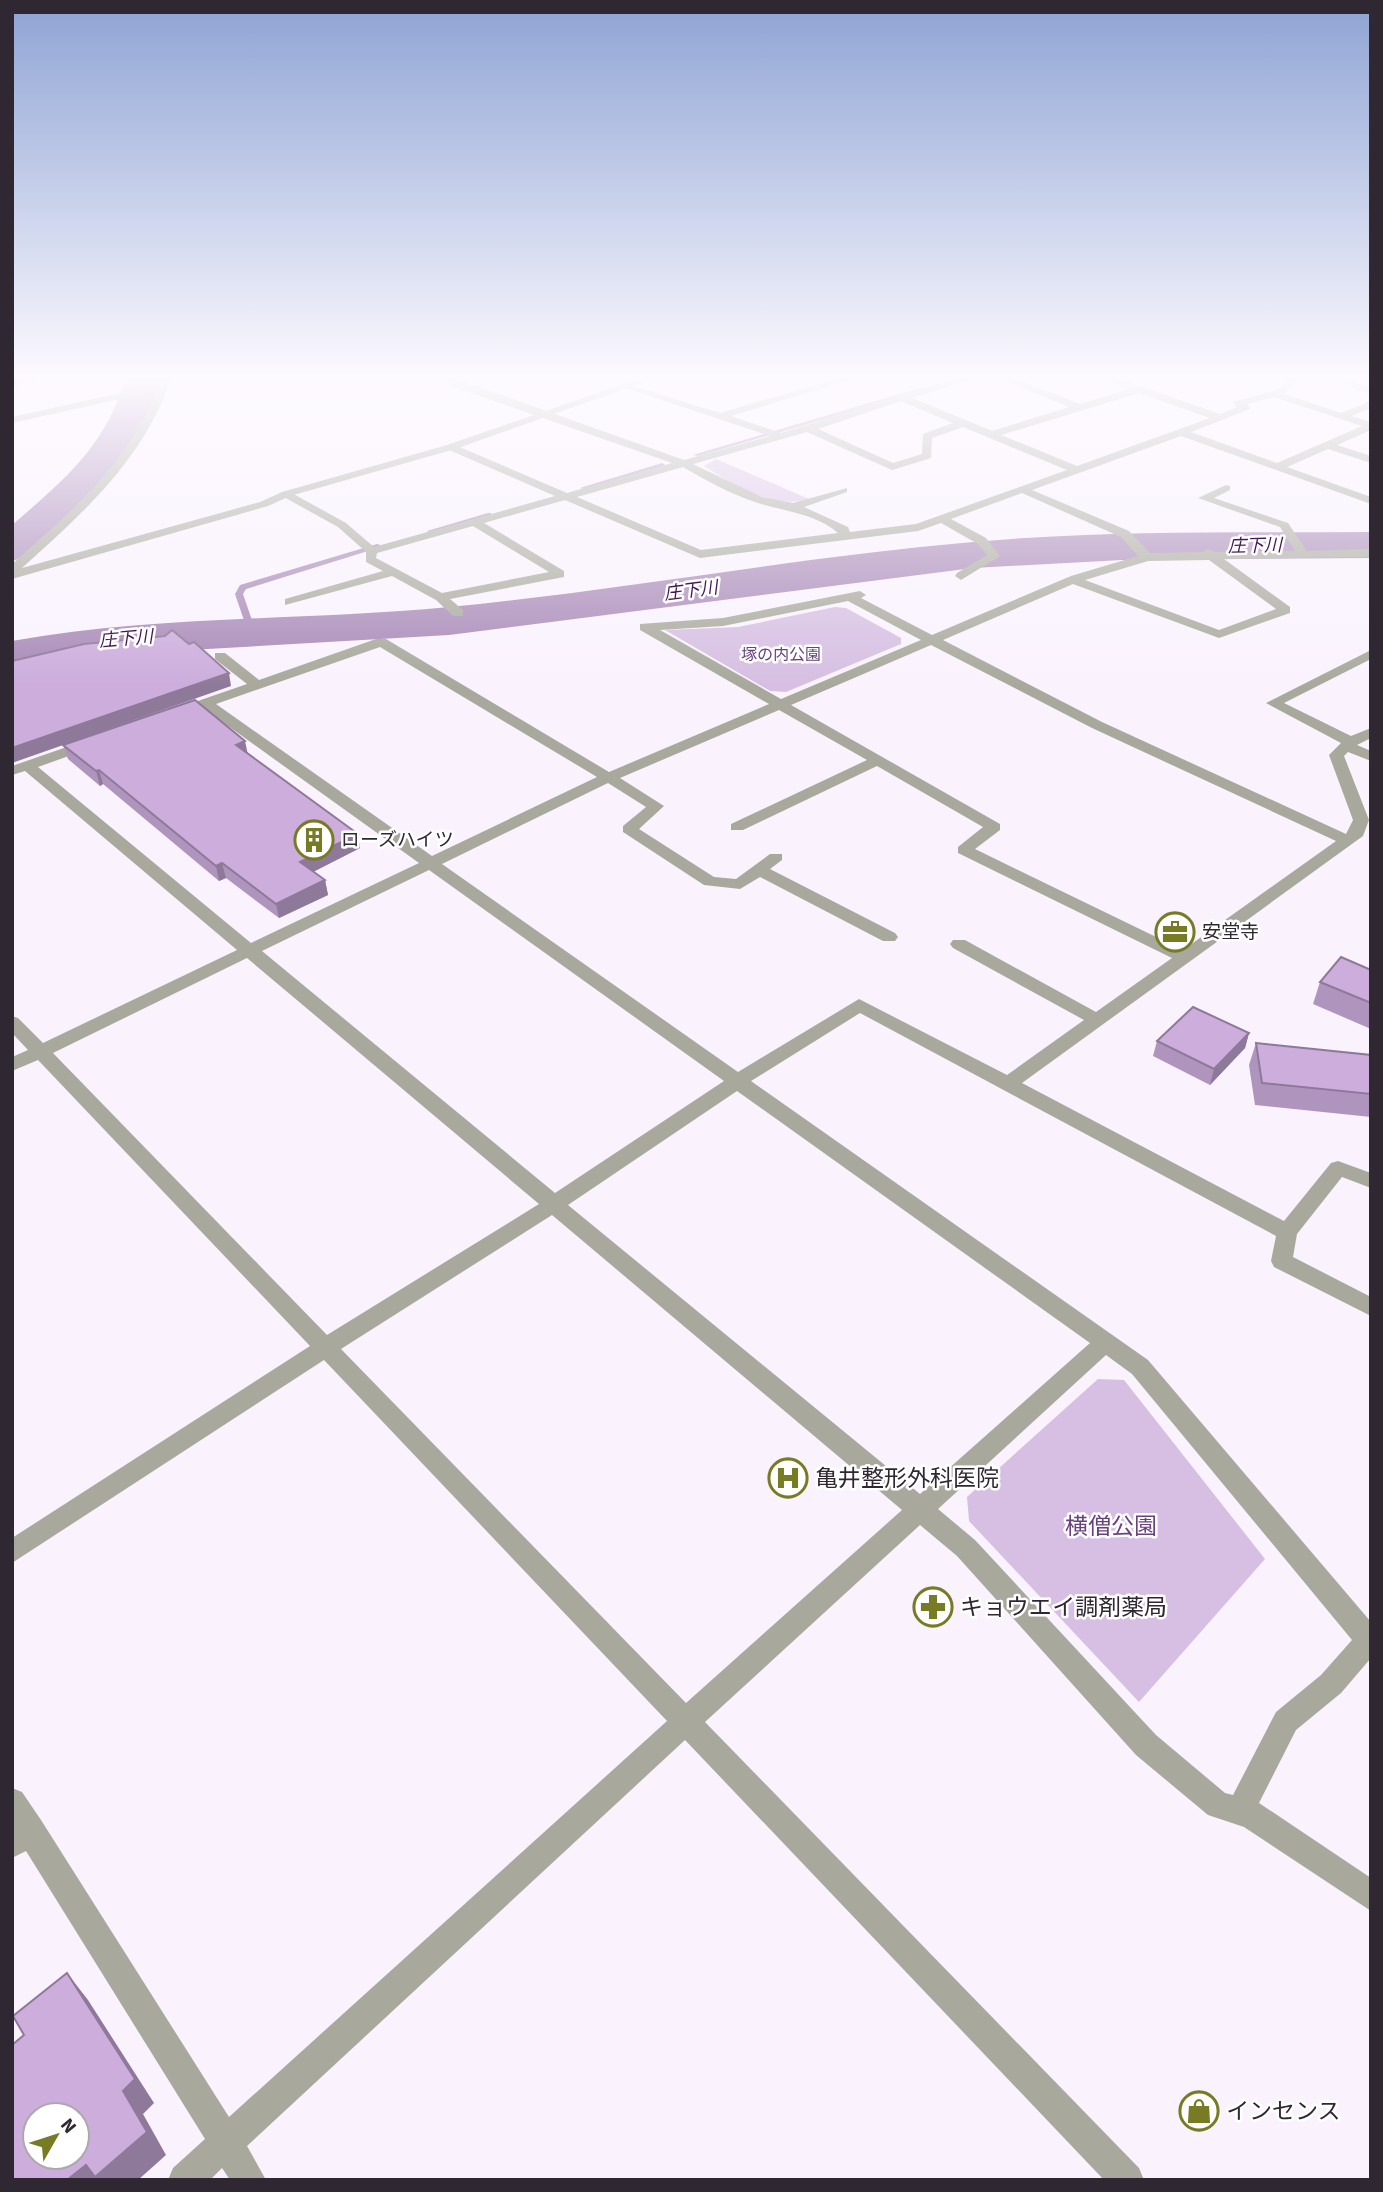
<svg xmlns="http://www.w3.org/2000/svg" width="1383" height="2192" font-family="'Source Sans 3','Noto Sans JP',sans-serif">
<rect width="100%" height="100%" fill="#faf3fe"/>
<path fill="#d6bfe2" d="M716,459l93,40c-37,11 -75,-14 -105,-33z
M835,607l11,1 55,30v6l-115,48 -16,-1 -105,-61 73,-3z
M1098,1379l26,1 141,179 -126,143 -170,-181 -2,-24z"/>
<g fill="none" stroke-linecap="round" stroke-linejoin="round">
<path fill="#a889b7" fill-rule="evenodd" d="M923,387l2,3 -227,66 -5,-1z
M662,463l3,2 -1,1 -77,24 -7,-2z
M488,513h3v4l-60,16 -4,-2z
M377,544l7,2 -138,43 -3,5 13,38 -4,3 -4,-3 -13,-38 5,-9z"/>
<path fill="#a889b7" fill-rule="evenodd" d="M125,379h36c-5,18 -9,35 -18,51 -20,36 -92,121 -131,131v-36c51,-44 94,-79 113,-146z
M1371,532v26l-249,2 -149,8 -524,67 -329,19 -108,17v-30c145,-26 291,-20 437,-34 176,-17 349,-50 524,-65 132,-12 265,-9 398,-10z"/>
<path fill="#a8a99c" fill-rule="evenodd" d="M442,379h15l227,81 86,-24 -147,-49v-4l97,30 116,-34h16l-121,37 50,17 175,-54h16l-60,19 80,33 77,-24 -68,-28h14l65,25 49,-15 -24,-10h15l100,35 17,-7 -4,-5 44,-12 13,-11h11l-17,15 57,19 30,-12v7l-20,8 20,6v8l-34,15 34,11v7l-43,-14 -41,18 84,30v7l-190,-68 -149,54 97,41 21,22 52,-1 6,-3 7,3 80,-1 -15,-24 -82,-29 28,-13 4,1v4l-16,8 74,25 19,28 64,-2v8l-147,2 66,48v6l-71,25 -146,-54 -130,56 159,82 244,112 7,-14 -24,-65 12,-12 -75,-40 105,-53v9l-87,44 67,33 20,-8v10l-14,7 14,6v10l-23,-9 -4,4 25,64 -6,16 -341,247 262,138 47,-58 7,-2 33,12v15l-29,-11 -45,57 -4,23 78,40v19l-97,-49 -3,-6 5,-25 -416,-223 -109,68 397,279 223,262v36l-30,35 -45,37 -37,73 112,75v33l-127,-84 -36,-12 -72,-60 -179,-199 -37,-31 -215,197 434,446 5,12h-40l-419,-440 -438,406 19,34h-36l-8,-12 -12,12h-42l5,-12 32,-29 -179,-288 -14,7v-70l10,4 19,28 188,297 438,-396 -343,-361 -312,203v-25l298,-192 -272,-286 -26,11v-14l16,-7 -16,-17v-17l6,2 25,25 194,-93 -212,-179 -13,4v-9l72,-25h10v6l-56,20 213,176 168,-80 -216,-155 -11,1v-6l55,-19 -32,-25v-6h10l34,27 117,-41h10l223,133 160,-68 -129,-74v-6l83,-6 137,-27 6,4 -5,3 71,37 139,-59 67,-20 -17,-19 -99,-44 -71,26 35,19 14,18 -39,24 -6,-4 2,-3 30,-18 -9,-11 -37,-21 -23,8 -218,27 -135,-58 -81,23 80,48v6l-114,22 13,11v6h-10l-17,-16 -44,-24 -107,29v-6l98,-28 -17,-9v-10l-28,-25 -56,-31v-4h8l56,31 28,24 181,-51 -108,-47v-4h8l112,48 105,-30 -229,-80zM1139,393l71,25 -133,48 -76,-31zM1274,397l88,29 -85,37 -86,-31 59,-23 -2,-5zM901,401l52,22 -30,11 -1,20 -29,9 -75,-34zM963,427l104,43 -151,54 -66,8 -2,-5 -44,-20 43,-15v-4l-54,15 -31,-6 -69,-33 114,-32 85,38 39,-12 1,-20zM683,467c22,13 44,25 69,34 28,10 64,12 86,32l-137,17 -124,-53zM473,526l76,46 -107,21 -66,-35 1,-5zM1209,560l67,49 -57,21 -134,-50 63,-19zM848,601l73,39 -140,59 -121,-69 63,-4zM931,645l161,83 244,113 -153,109 -208,-101 25,-19v-6l-209,-119zM380,647l217,130 -165,79 -216,-152zM779,710l88,50 -136,64v6h12l134,-64 106,61 -25,20v6l214,105 -76,54 -131,-72h-12l-3,4 3,4 131,72 -77,55 -148,-76 -121,73 -296,-208 166,-81 38,24 -23,19v6l81,53 36,4 20,-12 123,64h12l3,-4 -3,-4 -125,-64 12,-9v-6h-12l-34,25 -22,-2 -75,-48 25,-23 -44,-28zM429,870l295,211 -169,112 -293,-242zM247,958l292,246 -212,131 -274,-282zM737,1091l353,252 -170,151 -352,-289zM552,1215l350,295 -216,193 -345,-354zM1106,1355l26,19 220,266 -31,35 -45,37 -43,83 -8,-2 -69,-58 -181,-195 -37,-31z
M1351,381l20,7v6l-23,-8z
M165,383l4,5 -157,35v-6z"/>
<path fill="#a8a99c" fill-rule="evenodd" d="M161,379h10c-28,81 -87,133 -149,189l238,-66 22,-10 165,-47 191,-66h15l-198,70 -165,47 -22,10 -256,73v-15c63,-56 120,-103 149,-185z"/>
</g>
<path fill="#af95bd" d="M63,745l185,8 112,95 -47,24 12,8 3,15 -49,23 -53,-40 -7,3 -116,-97 -3,2 -32,-27z
M1371,970v59l-58,-25 7,-22z
M1249,1033l-4,15 -35,37 -57,-29 4,-15z
M1256,1043l115,12v62l-116,-12 -6,-40z"/>
<path fill="#8f799a" d="M12,379h30l-30,7z
M229,673l2,13 -219,77v-15z
M245,741l3,14 -12,-10z
M99,770l4,14 -3,2 -4,-15z
M358,834l2,14 -57,29 -3,-15z
M222,863l4,15 -7,3 -3,-15z
M325,880l3,15 -49,23 -3,-14z
M1249,1033l-4,15 -35,37 4,-16z
M67,1973l21,27 66,103 -11,11 23,41 -28,25h-71l56,-89z"/>
<path fill="#ccaddc" stroke="#8f799a" stroke-width="2" fill-rule="evenodd" d="M172,630l17,14 5,-2 35,31 -217,75v-87l72,-17 81,-8z
M195,700l50,41 -9,4 122,89 -58,28 25,18 -49,24 -54,-41 -6,3 -117,-96 -3,1 -33,-26z
M1341,957l30,13v33l-51,-21z
M1193,1007l56,26 -35,36 -57,-28z
M1256,1043l115,12v39l-109,-11z
M67,1973l68,106 -12,12 24,41 -52,45 -9,-12 -19,15h-55v-135l12,-10 -11,-19zM35,2115h42v42h-42z"/>
<linearGradient id="sky" x2="0" y2="1"><stop stop-color="#8ea3d4"/><stop offset="0.55" stop-color="#fdfaff"/><stop offset="1" stop-color="#fdfaff" stop-opacity="0"/></linearGradient>
<rect width="1383" height="686" fill="url(#sky)"/>
<defs>
<g id="building-ring" transform="scale(2.0125)"><circle r="9.5" fill="#fff" stroke="#777b24" stroke-width="1.5"/><path d="M-4-6H4V6H1V3H-1V6H-4ZM-2.5-4.3h1.7v1.8h-1.7ZM.8-4.3h1.7v1.8H.8ZM-2.5-1h1.7V.8h-1.7ZM.8-1h1.7V.8H.8Z" fill="#777b24"/></g>
<g id="office-ring" transform="scale(2.0125)"><circle r="9.5" fill="#fff" stroke="#777b24" stroke-width="1.5"/><path d="M-6-3h4V-5.5h4V-3h4V5H-6ZM-1-4.5V-3h2v-1.5ZM-6 0V1H6V0Z" fill="#777b24"/></g>
<g id="hospital-ring" transform="scale(2.0125)"><circle r="9.5" fill="#fff" stroke="#777b24" stroke-width="1.5"/><path d="M-5-5h3v3.5h4V-5h3V5h-3V1.5h-4V5h-3Z" fill="#777b24"/></g>
<g id="pharmacy-ring" transform="scale(2.0125)"><circle r="9.5" fill="#fff" stroke="#777b24" stroke-width="1.5"/><path d="M-2-6h4v4h4v4h-4v4h-4v-4h-4v-4h4Z" fill="#777b24"/></g>
<g id="shop-ring" transform="scale(2.0125)"><circle r="9.5" fill="#fff" stroke="#777b24" stroke-width="1.5"/><path d="M-5-2.5h2.3a2.7 3.5 0 0 1 5.4 0H5L5.5 6h-11ZM-1.5-2.5h3a1.5 2.3 0 0 0-3 0Z" fill="#777b24"/></g>
</defs>
<g fill-rule="evenodd">
<use href="#building-ring" x="314" y="840"/>
<use href="#office-ring" x="1175" y="932"/>
<use href="#hospital-ring" x="788" y="1478"/>
<use href="#pharmacy-ring" x="933" y="1607"/>
<use href="#shop-ring" x="1199" y="2111"/>
</g>
<g text-anchor="middle" dominant-baseline="central" stroke-width="5" stroke-linejoin="round" paint-order="stroke">
<g font-size="16" fill="#69417c" stroke="#fff">
<text x="781" y="655">塚の内公園</text>
</g>
<g font-size="18" font-style="italic" fill="#431b53" stroke="#fff">
<text transform="translate(1255 546) rotate(-1)">庄下川</text>
<text transform="translate(691 591) rotate(-7)">庄下川</text>
<text transform="translate(126 639) rotate(-5)">庄下川</text>
</g>
<g font-size="19" fill="#2f2832" stroke="#fff" text-anchor="start">
<text x="341" y="840">ローズハイツ</text>
<text x="1202" y="932">安堂寺</text>
</g>
<g font-size="23" fill="#2f2832" stroke="#fff" text-anchor="start">
<text x="815" y="1478">亀井整形外科医院</text>
<text x="960" y="1607">キョウエイ調剤薬局</text>
<text x="1226" y="2111">インセンス</text>
</g>
<g font-size="23" fill="#69417c" stroke="#fff">
<text x="1111" y="1526">横僧公園</text>
</g>
</g>
<rect width="1383" height="2192" fill="none" stroke="#2f2832" stroke-width="28"/>
<g transform="translate(56 2136) rotate(51)"><circle r="33" fill="#ffffff" stroke="#aca9ad" stroke-width="2"/>
<path d="M0-5L12 26L0 18L-12 26Z" fill="#777b24"/>
<text y="-10" font-size="19" font-weight="bold" text-anchor="middle" fill="#2f2832">N</text>
</g>
</svg>
